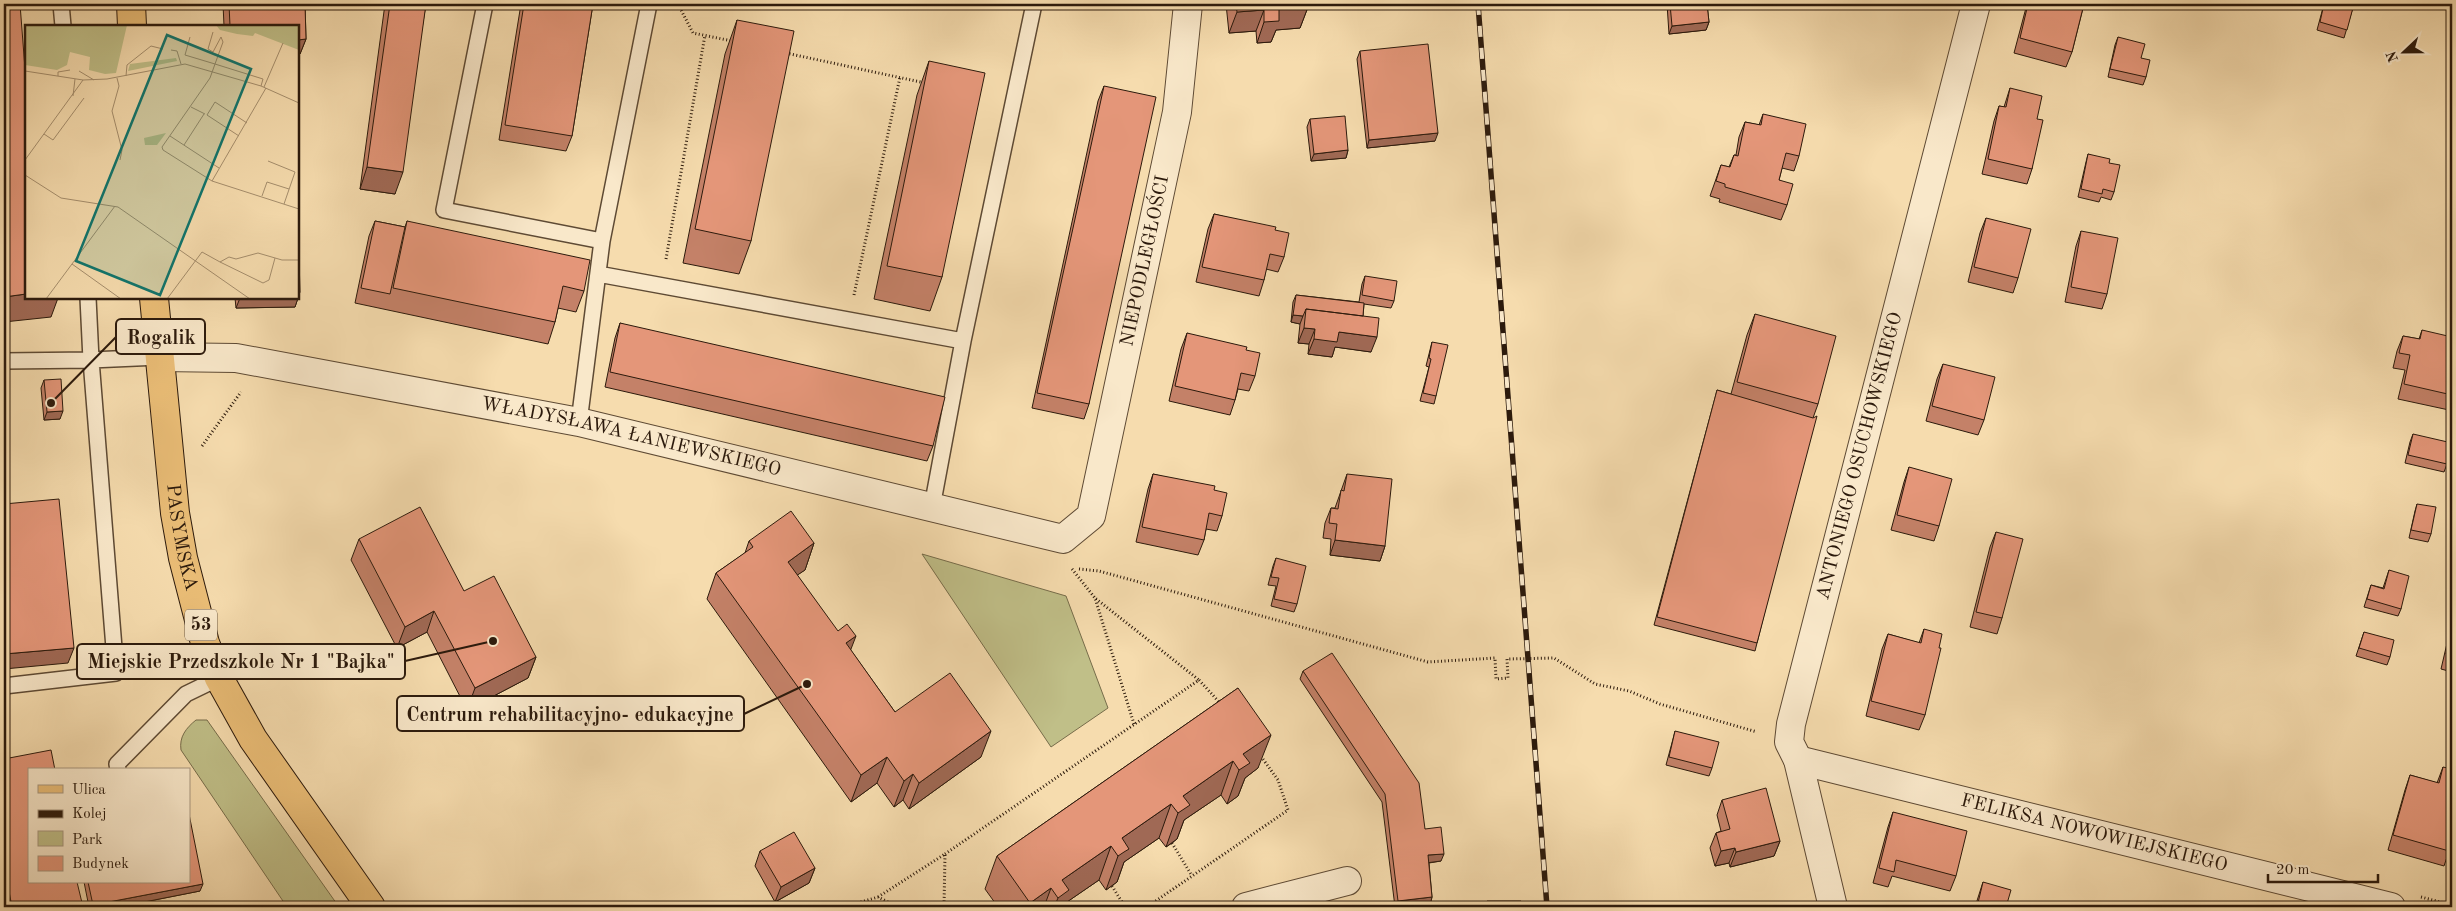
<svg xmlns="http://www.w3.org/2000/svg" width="2456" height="911" font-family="'Old Standard TT',serif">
<rect width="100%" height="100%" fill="#f6dcae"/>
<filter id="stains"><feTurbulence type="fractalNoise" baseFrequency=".004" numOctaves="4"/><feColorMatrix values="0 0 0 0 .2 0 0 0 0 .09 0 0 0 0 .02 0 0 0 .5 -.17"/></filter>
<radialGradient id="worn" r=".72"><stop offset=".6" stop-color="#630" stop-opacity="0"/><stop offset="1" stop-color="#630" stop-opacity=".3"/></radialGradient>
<path fill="#c0bf88" stroke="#766c4a" d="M922,554l144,42 42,112 -57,39z
M196,720h11l132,187h-52l-106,-157c-2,-13 5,-22 15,-30z"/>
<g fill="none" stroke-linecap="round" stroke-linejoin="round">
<g stroke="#5e4a34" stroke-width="18">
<path id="service" d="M61,4l2,22
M485,4l-41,206 158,31 47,-237
M598,274l365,67
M88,298l3,62 68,-3
M4,361l87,-1 25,313 -112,13
M579,422l23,-181
M932,507l31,-166 71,-337
M118,770l-1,-6 69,-70 33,-16
M142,903l1,4"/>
</g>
<g stroke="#5e4a34" stroke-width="30">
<g id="minor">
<path id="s1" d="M159,357l77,1 343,64 484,117 28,-23 86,-404 11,-108"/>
<path id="s2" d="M1798,760l593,147"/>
<path d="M1246,907l101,-26"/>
<path id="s3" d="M1833,907l-35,-147 -9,-18 2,-18 185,-720"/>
</g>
</g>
<g stroke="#2c1a0c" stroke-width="30">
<g id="primary">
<path d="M131,4l1,22"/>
<path id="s4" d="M154,298l21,215 8,45 22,85 14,35 34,61 118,168"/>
</g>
</g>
<path stroke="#2c1a0c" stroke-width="3" stroke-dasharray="1 2.5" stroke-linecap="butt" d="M678,4l15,29 39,8
M786,53l139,30
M666,259l39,-224
M854,295l46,-218
M202,446l39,-54
M1072,569l23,29
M1079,569l20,2 329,91 67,-4 1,21 12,-1 -1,-19 47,-1 41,26 34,7 31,13 97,28
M1134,724l-39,-126 104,82
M1172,843l20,33
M945,854l254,-174 21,23
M1112,886l13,21
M878,897l67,-43 -1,53
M2421,897l31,8
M844,907l34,-10 20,10
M1147,907l141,-97 -10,-30 -18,-25"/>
<use href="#service" stroke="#f9e8ca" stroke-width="15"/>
<use href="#minor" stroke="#f9e8ca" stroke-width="28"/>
<use href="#primary" stroke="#ebbe77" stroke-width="28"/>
<g stroke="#2c1a0c" stroke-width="5.5">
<path id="rail" d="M1478,4l69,903"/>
</g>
<use href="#rail" stroke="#f9e8ca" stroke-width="4" stroke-dasharray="11" stroke-linecap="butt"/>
</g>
<path fill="#c48168" stroke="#2c1a0c" d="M223,4h82l1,35 -6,15 -2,-28h-74z
M385,4h41l-31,190 -35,-5z
M521,4h72l-21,132 -6,15 -67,-11z
M991,4h34l-2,5z
M1226,4h82v3l-8,21 -24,2 -5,12 -14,1 -1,-12 -27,2z
M1667,4h40l2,18 -3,8 -37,4z
M2027,4h57l-12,48 -6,15 -52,-14z
M2324,4h30l-10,34 -27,-8z
M737,20l14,221 -12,33 -56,-11 42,-209z
M2118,37l23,21 5,19 -3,8 -35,-8 7,-32z
M1360,51l75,90 -68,7 -10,-89z
M929,61l13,216 -12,34 -56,-12 43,-204z
M1104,86l-15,318 -5,15 -52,-11 66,-307z
M2010,88l27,31 -5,50 -5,15 -45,-10 12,-53 5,-15 5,1z
M1763,114l36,42 -5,15 -12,-3 -3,12 8,25 -6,15 -62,-18 1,-3 -10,-3 11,-31 8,2 5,-12h2l3,-18 6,-15 14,3z
M1310,119l38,31 -2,8 -35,3 -4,-34z
M2088,154l21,9 5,29 -3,8 -10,-3 -2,5 -21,-5 8,-35z
M1214,214l61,16 9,27 -6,15 -12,-3 -2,11 -5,16 -63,-14 12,-53z
M1986,218l32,60 -5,15 -45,-11 12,-49z
M375,221l30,6 2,-6 177,70 -8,21 -18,-4 -3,14 -7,22 -193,-41 14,-67z
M2081,231l26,63 -5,15 -37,-7 11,-56z
M1365,276l29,25 -3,7 -27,-4 -1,12 8,36 -36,-5 -3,10 -24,-3 1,-10 -11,-1 2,-19 -9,-2 2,-20 3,-7 63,7 3,-18z
M235,298h63l-3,9 -59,1z
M1755,314l63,90 -5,14 -56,225 -2,8 -101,-26 61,-227 2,-8 14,4 16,-59z
M620,323l313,123 -6,15 -322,-74 10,-49z
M2422,330l30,26v47l-3,7 -51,-11 7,-29 -12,-2 4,-17 6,-15 16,3z
M1187,333l68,43 -6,15 -11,-2 -3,11 -5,15 -61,-14 12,-52z
M1432,342l4,54 -2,8 -14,-3 9,-34 -3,-1z
M1943,364l41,56 -6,15 -52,-14 11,-42z
M44,380l16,39 -16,1 -3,-32z
M2413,434l34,30 -3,8 -39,-9 5,-21z
M1909,467l30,59 -5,15 -43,-11 13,-48z
M1153,474l61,16 8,26 -5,15 -11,-2 -2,11 -6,15 -62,-13 12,-53z
M1347,474l38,72 -5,15 -50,-6 1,-16 -8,-1 2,-15 6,-15h4z
M2417,504l14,30 -3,8 -19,-4 6,-27z
M1996,532l6,86 -5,16 -27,-7 20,-80z
M359,539l105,52 72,66 -8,21 -61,32 -40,-78 -30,16 -46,-88z
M749,541l65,2 -9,27 -8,5 98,137 86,45 -72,52 -6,-9 -9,7 -17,-24 -26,19 -144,-203 9,-26 29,-20z
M1276,558l21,46 -3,8 -23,-6 5,-20 -8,-1 5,-19z
M2389,570l12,39 -3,7 -34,-9 7,-22 12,3z
M2452,622v50l-11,-3z
M1924,629l1,86 -6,15 -53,-14 16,-67 6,-15 31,9z
M2364,632l26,25 -3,8 -31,-9z
M1303,671l122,158 16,32 -12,2 3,34 -2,8 -23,2h-12l-13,-105 -82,-123z
M1238,688l20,80 -13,10 -7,18 -11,8 -6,-9 -37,25 -7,19 -5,4 -6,4 -7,-9 -35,24 -7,20 -11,8 -7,-10 -35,24 -1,3h-65l-13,-18 12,-33z
M1675,731l37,37 -3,8 -43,-11 7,-26z
M4,759l79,148h-75l-4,-20z
M2443,767l6,84 -5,15 -56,-16 17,-60 5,-15 27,8z
M1722,800l58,41 -6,15 -44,11 -1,-4 -14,3 -5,-18 6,-15 5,-2 -4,-16z
M1893,812l63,64 -6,15 -58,-15 -4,11 -15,-4 15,-56z
M760,851l55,17 -6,15 -34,19 -20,-36z
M84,882h105l11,9 -81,16h-30z
M1983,882l23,25h-31z"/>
<path fill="#a06955" stroke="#2c1a0c" d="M1308,7l-8,21 -24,2 -5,12 -14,1 7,-21 15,-13z
M1264,10l-8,21 -27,2 8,-21z
M1709,22l-3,8 -37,4 3,-8z
M306,39l-6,15 -2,1v-15z
M1438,133l-3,8 -68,7 2,-8z
M1348,150l-2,8 -35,3 3,-7z
M367,167l36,5 -8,22 -35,-5z
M298,292h2l-5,15 -59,1 4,-10h58z
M26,294v4h32l-7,19 -47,5v-25z
M1293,315l10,1 -3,8 -9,-2z
M1304,328l11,1 -6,15 -11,-1z
M1339,332l38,5 -6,15 -36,-5 -3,10 -24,-3 6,-15z
M63,411l-3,8 -16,1 3,-8z
M1335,540l50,6 -5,15 -50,-6z
M814,543l-9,27 -27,18 10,-26z
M434,611l-7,21 -30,16 8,-21z
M856,636l-10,26v-19z
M74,648l-6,15 -64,6v-15z
M536,657l-8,21 -61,32 8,-22z
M991,731l-10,26 -72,52 10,-26z
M1271,735l-13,33 -13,10 -7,18 -11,8 12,-34 4,-16z
M887,757l-10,26 -26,19 10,-27z
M1233,761l-12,34 -37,25 -7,19 -11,8 12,-34 5,-17z
M913,774l-10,26 -9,7 10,-26z
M1171,804l-12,34 -35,24 -7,20 -11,8 12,-34 4,-18z
M1780,841l-6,15 -44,11 6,-15z
M1111,846l-12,34 -35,24 -1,3h-9l4,-9 4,-18z
M1735,848l-6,15 -14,3 6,-15z
M1444,854l-3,7 -15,2 2,-8z
M815,868l-6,15 -34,19 6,-15z
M203,884l-3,7 -81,16h-27l1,-2z
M1051,888l-7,19h-16l2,-4z
M1432,897l-2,8 -23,2h-12l3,-6z"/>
<path fill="#e49679" stroke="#2c1a0c" d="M4,4h16l6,78v212l-22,3z
M229,4h76l1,35 -8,1v-14h-68z
M390,4h36l-23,168 -36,-5z
M524,4h69l-21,132 -67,-11z
M1236,4h72v3l-29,2v12l-15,1v-12l-27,2z
M1670,4h37l2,18 -37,4z
M2028,4h56l-12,48 -52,-14z
M2324,4h30l-7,26 -27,-8z
M737,20l57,11 -43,210 -56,-12z
M2118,37l27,7 -4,14 9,2 -4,17 -36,-8z
M1428,44l10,89 -69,7 -9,-89z
M929,61l56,12 -43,204 -55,-11z
M1104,86l52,11 -67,307 -52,-11z
M2010,88l32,8 -5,23 6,1 -11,49 -44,-10 11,-53 7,1z
M1763,114l43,10 -7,32 -13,-3 -7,27 14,4 -6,21 -62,-18v-3l-9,-3 5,-16 9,2 4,-12 4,1 7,-34 16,3z
M1345,116l3,34 -34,4 -4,-35z
M2088,154l22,5 -1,4 11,2 -6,27 -11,-3 -1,5 -21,-5z
M1214,214l62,13 -1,3 14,3 -5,24 -14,-3 -6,26 -62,-13z
M1986,218l45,11 -13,49 -44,-11z
M375,221l30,6 -15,67 -29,-6z
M407,221l183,39 -6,31 -21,-5 -8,36 -162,-34z
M298,224l2,68h-2z
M2081,231l37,7 -11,56 -36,-7z
M1365,276l32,5 -3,20 -32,-6z
M1296,295l68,8 -1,13 -57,-7 -3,7 -10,-1z
M1306,309l73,9 -2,19 -38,-5 -2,10 -23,-3 1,-10 -11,-1z
M1755,314l81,22 -18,68 -81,-22z
M620,323l325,74 -12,49 -323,-74z
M2422,330l30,7v14l-1,4 1,1v39l-48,-11 6,-29 -11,-2 4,-17 17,3z
M1187,333l60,14 -1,3 14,3 -5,23 -14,-3 -6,27 -60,-14z
M1432,342l16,3 -12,51 -13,-3 8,-34 -2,-1z
M1943,364l52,13 -11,43 -52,-14z
M61,379l2,32 -16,1 -3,-32z
M1717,390l96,28 4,-2 -60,227 -100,-26z
M2413,434l39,9 -5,21 -39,-9z
M1909,467l43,12 -13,47 -42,-11z
M1153,474l62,12 -1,4 13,3 -5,23 -13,-3 -5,27 -62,-13z
M1347,474l45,5 -7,67 -50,-6 2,-16 -8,-1 2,-15 7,1 3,-19 3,1z
M59,499l15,149 -70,6v-150z
M2417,504l19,3 -5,27 -20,-4z
M420,507l44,84 30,-15 42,81 -61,31 -41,-77 -29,16 -46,-88z
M791,511l23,32 -26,19 50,69 9,-7 9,12 -10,7 49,69 55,-39 41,58 -72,52 -6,-9 -9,7 -17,-24 -26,18 -145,-202 37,-26 -4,-6z
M1996,532l27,7 -21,79 -26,-6z
M1276,558l30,8 -9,38 -23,-5 5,-21 -8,-1z
M2389,570l20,6 -8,33 -34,-10 4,-14 13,4z
M1924,629l18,5 -3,14h2l-16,67 -54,-14 17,-67 33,9z
M2452,630v26l-6,-2z
M2364,632l30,8 -4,17 -31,-9z
M1332,653l87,130 6,46 16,-2 3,27 -16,1 4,42 -34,4 -13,-107 -82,-123z
M1238,688l33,47 -28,19 7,9 -11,7 -6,-9 -50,35 7,9 -12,8 -7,-9 -49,34 7,11 -5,3 -6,4 -7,-10 -49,34 7,10 -11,8 -7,-10 -21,15 -33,-47z
M1675,731l44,11 -7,26 -43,-11z
M51,750l4,20h-26v112h48l6,25h-71l-8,-42v-106z
M2443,767l9,2v70l-3,12 -56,-16 17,-60 29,8z
M1766,788l14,53 -44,11 -1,-4 -14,3 -5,-18 14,-4 -8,-29z
M1893,812l74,19 -11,45 -60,-16 -2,12 -15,-4z
M189,814l14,70 -110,21 -5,-23h101z
M794,832l21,36 -34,19 -21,-36z
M1983,882l28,8 -5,17h-29z
M1487,901h34v6h-34z"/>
<g text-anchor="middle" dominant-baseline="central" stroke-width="5" stroke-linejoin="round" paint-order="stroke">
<rect fill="#f9e8ca" stroke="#6a5845" stroke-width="1" x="185" y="609.5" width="32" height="31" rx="4"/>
<g font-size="18" font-weight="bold" fill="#2c1a0c">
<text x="201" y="625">53</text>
</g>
<g font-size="19" fill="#2c1a0c" stroke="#f9e8ca">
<text stroke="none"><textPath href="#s1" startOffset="1221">NIEPODLEGŁOŚCI</textPath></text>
<text stroke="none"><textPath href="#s1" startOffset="480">WŁADYSŁAWA ŁANIEWSKIEGO</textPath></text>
<text stroke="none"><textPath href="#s3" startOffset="466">ANTONIEGO OSUCHOWSKIEGO</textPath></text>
<text stroke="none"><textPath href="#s4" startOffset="241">PASYMSKA</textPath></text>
<text stroke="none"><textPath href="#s2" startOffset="305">FELIKSA NOWOWIEJSKIEGO</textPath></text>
</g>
</g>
<g transform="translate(25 25)">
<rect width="274" height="274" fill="#f6dcae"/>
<path d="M0,0h102l-11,48 -11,1 -16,-4 1,-13 -20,-5 -3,13 -10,5 -32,-5zM191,0h83v25l-44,-17 -2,3 -16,-2 -17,-4zM151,33l1,3 -49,10 2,-7zM141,108l-9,12h-12l-1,-7z" fill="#c0bf88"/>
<path fill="none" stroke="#a58e6d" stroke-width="1" d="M165,12l-5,18 30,9 8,-22 -2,-5 -8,15 -5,-3 5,-17M146,25l6,1 4,13M0,46l58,9 24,-1 78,-15 76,22 38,17M54,46l15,9M33,51v-4l12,-2M101,51l1,-11 24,-19 12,3M92,53l2,8 -7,25 10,39 -2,10M236,61l2,-7 -48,-15 -5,14 -48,69 1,3 49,31 87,28M239,62l19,-44M48,71l2,-17M166,82l14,7M19,109l9,6 31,-42M145,111l49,32M214,111l-32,-21 8,-13 32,21M159,120l20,-31M0,135l58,-80M243,136l27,11 -11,32M0,150l36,23 57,9 132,92M187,156l54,-93M237,171l5,-14 22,7M195,237l43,21 6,-3 6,-22M47,239l49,35M21,274l69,-93M142,274l35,-47 18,10 9,-5 7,2 22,-6 24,7h17"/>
<path fill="#0f766e" fill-opacity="0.15" stroke="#0f766e" stroke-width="2.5" d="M142,10l84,34 -91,226 -84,-34z"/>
<rect width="274" height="274" fill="none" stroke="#2c1a0c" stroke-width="2.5"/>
</g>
<path fill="none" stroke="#2c1a0c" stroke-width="2" d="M51 403L116 337M493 641L405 661M807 684L744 714"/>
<g fill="#2c1a0c" stroke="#f9e8ca" stroke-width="2">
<circle cx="51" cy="403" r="5"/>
<circle cx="493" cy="641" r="5"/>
<circle cx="807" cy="684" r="5"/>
</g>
<g fill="#f9e8ca" stroke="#2c1a0c" stroke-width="2">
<rect x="116" y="319" width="89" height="35" rx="5"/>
<rect x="77" y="644" width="328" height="35" rx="5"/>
<rect x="397" y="696" width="347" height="35" rx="5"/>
</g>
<g font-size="20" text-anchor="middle" font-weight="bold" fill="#2c1a0c">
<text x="161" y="344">Rogalik</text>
<text x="241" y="668">Miejskie Przedszkole Nr 1 "Bajka"</text>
<text x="570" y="721">Centrum rehabilitacyjno- edukacyjne</text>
</g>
<rect width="2456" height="911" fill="none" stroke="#f6dcae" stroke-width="20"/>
<rect x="5" y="5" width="2446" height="901" fill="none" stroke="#2c1a0c" stroke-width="2.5"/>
<rect x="10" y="10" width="2436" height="891" fill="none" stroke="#2c1a0c"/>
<rect x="28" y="768" width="162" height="115" fill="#f9e8ca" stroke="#a7967e"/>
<rect x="38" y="785" width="25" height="8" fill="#ebbe77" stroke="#a7967e"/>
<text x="72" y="794" font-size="15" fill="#2c1a0c">Ulica</text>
<rect x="38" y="810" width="25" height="8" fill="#2c1a0c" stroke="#a7967e"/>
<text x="72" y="818" font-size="15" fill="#2c1a0c">Kolej</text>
<rect x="38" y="831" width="25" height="15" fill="#c0bf88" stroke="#a7967e"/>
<text x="72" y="844" font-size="15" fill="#2c1a0c">Park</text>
<rect x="38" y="856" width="25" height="15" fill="#e49679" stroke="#a7967e"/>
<text x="72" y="868" font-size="15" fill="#2c1a0c">Budynek</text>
<g transform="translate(2404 52) rotate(248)" stroke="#f9e8ca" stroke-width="4" paint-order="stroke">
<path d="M0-4L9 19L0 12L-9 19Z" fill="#2c1a0c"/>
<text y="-8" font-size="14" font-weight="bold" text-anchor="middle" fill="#2c1a0c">N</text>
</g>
<path d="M2268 874v8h110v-8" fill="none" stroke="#2c1a0c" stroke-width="2.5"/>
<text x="2276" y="874" font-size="15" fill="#2c1a0c" stroke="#f9e8ca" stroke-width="4" paint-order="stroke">20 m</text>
<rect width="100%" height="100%" filter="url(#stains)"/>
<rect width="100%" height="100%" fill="url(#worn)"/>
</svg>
